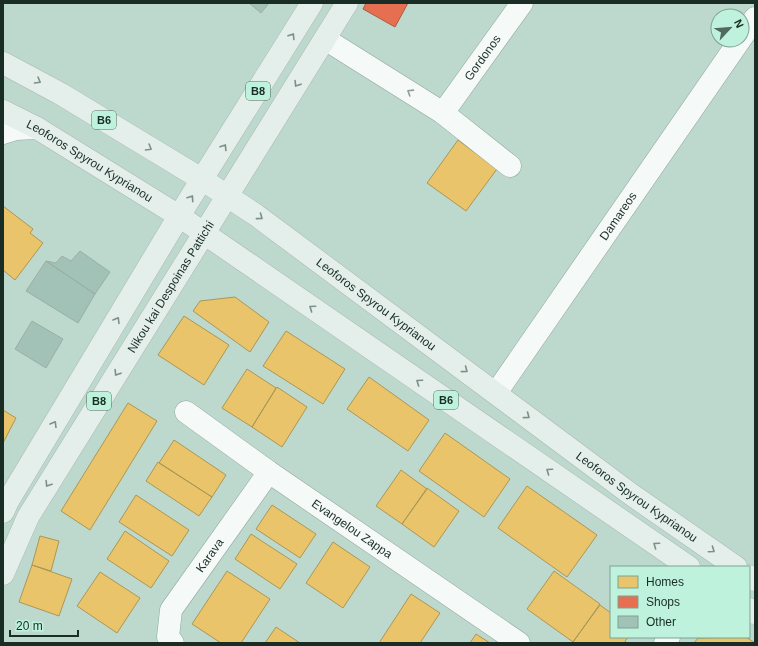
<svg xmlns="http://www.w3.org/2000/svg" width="758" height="646" font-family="Helvetica,sans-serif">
<rect width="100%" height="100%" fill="#bdd9ce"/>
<path fill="#e9c46a" stroke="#ab9755" d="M458,140l39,29 -31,42 -39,-28z
M3,206l30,23 -3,4 13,10 -28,37 -12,-10z
M235,297l34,25 -19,30 -57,-41 7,-10z
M184,316l45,29 -25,40 -46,-30z
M286,331l59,38 -22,35 -60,-38z
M247,369l29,19 -24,39 -30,-19z
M369,377l60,43 -21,31 -61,-42z
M277,387l30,20 -25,40 -30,-20z
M128,403l29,18 -67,109 -29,-19z
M3,410l13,8 -13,25z
M445,433l65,46 -26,38 -65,-46z
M174,440l52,35 -14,22 -53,-34z
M158,462l54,35 -13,19 -53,-35z
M401,470l26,19 -25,35 -26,-18z
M527,486l70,49 -30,42 -69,-49z
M427,488l32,23 -25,36 -32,-23z
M136,495l53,35 -17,26 -53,-34z
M272,505l44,29 -16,24 -44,-29z
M125,531l44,30 -18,27 -44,-29z
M251,534l46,30 -17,25 -45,-30z
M40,536l19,5 -8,30 -19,-6z
M333,542l37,25 -27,41 -37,-25z
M32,565l40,14 -13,37 -40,-14z
M227,571l43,28 -29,44h-20l-29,-19z
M554,571l46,33 -27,38 -46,-33z
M100,572l40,26 -23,35 -40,-27z
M411,594l29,19 -20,30h-41z
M600,605l11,8v24h17l-4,6h-49l-2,-1z
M276,627l24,16h-35z
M476,634l14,9h-20z
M746,637l9,6h-61l4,-5z"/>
<path fill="#e76f51" stroke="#a95b44" d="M366,3h42l-13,24 -32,-18z"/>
<path fill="#a3c2b7" stroke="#99afa6" d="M249,3h20l-8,10z
M80,251l30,21 -15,22 -49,-33 10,2 6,-7 9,5z
M46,261l49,33 -17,29 -52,-32z
M32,321l31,18 -17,29 -31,-19z"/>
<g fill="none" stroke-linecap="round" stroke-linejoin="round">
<g stroke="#8fa49c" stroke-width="23">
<g id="minor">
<path d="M742,37l13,-19"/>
<path d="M325,39l118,74 67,53"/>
<path id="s1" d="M443,113l79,-110"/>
<path d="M3,133l13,-4 21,-1"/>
<path id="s2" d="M496,393l244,-353"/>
<path id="s3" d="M186,412l83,60 250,171"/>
<path id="s4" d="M173,643l-5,-6 3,-27 98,-138"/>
<path d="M665,643l4,-6"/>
</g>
</g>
<g stroke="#a9b8b2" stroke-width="23">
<g id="major">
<path id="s5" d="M3,63l58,31 142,86 53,35 376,280 104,72"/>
<path id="s6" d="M3,111l34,17 142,88 510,351"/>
<path d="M3,512l5,-11 171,-285 133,-213"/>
<path id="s7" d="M3,574l25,-57 319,-514"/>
<path d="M749,576l6,4"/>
<path d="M749,609l6,4"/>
</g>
</g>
<use href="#minor" stroke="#f5f9f8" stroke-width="22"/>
<use href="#major" stroke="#e4efeb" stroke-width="22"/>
</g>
<defs><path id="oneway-chevron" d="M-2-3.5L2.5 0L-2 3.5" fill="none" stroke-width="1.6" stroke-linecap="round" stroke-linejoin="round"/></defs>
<g stroke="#7e8e88">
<use href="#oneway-chevron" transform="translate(292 36) rotate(-58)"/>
<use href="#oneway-chevron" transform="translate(38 81) rotate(30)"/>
<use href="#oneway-chevron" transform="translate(297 84) rotate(122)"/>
<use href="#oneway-chevron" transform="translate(224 147) rotate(-58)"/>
<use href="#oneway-chevron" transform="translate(149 148) rotate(31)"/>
<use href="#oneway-chevron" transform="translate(191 198) rotate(-56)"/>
<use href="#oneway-chevron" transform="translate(260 217) rotate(36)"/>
<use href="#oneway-chevron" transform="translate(312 308) rotate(-145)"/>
<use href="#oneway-chevron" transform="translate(117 320) rotate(-59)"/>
<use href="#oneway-chevron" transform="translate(465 370) rotate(37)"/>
<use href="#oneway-chevron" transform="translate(117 373) rotate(122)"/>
<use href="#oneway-chevron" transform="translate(419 382) rotate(-145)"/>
<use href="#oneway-chevron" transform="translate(527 416) rotate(37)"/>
<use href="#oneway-chevron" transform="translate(54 424) rotate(-59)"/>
<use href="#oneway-chevron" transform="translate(549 471) rotate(-145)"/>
<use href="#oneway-chevron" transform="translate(48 484) rotate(122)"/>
<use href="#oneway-chevron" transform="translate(656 545) rotate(-145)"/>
<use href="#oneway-chevron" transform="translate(712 550) rotate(35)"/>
</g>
<use stroke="#929d99" href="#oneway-chevron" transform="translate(410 92) rotate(-148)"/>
<g text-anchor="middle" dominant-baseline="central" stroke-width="4" stroke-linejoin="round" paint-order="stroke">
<g fill="#bff2dd" stroke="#4b685c" stroke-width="1">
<rect x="246" y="82" width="24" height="18" rx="3"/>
<rect x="92" y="111" width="24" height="18" rx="3"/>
<rect x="434" y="391" width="24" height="18" rx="3"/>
<rect x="87" y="392" width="24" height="18" rx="3"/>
</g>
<g font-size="11" font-weight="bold" fill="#192d25">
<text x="258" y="91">B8</text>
<text x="104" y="120">B6</text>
<text x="446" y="400">B6</text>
<text x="99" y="401">B8</text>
</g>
<g font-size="12" fill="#192d25" stroke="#bff2dd">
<text stroke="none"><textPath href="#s1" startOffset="68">Gordonos</textPath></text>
<text stroke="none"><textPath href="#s6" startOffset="100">Leoforos Spyrou Kyprianou</textPath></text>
<text stroke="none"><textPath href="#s2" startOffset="215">Damareos</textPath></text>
<text stroke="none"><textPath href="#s7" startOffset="333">Nikou kai Despoinas Pattichi</textPath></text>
<text stroke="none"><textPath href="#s5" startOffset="445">Leoforos Spyrou Kyprianou</textPath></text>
<text stroke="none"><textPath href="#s5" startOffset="769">Leoforos Spyrou Kyprianou</textPath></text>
<text stroke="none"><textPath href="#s3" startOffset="203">Evangelou Zappa</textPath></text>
<text stroke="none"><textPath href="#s4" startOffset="102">Karava</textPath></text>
</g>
</g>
<rect width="758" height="646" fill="none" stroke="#192d25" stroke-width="8"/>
<rect x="610" y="566" width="140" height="72" fill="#bff2dd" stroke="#7da393"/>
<rect x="618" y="576" width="20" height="12" fill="#e9c46a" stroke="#7da393"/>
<text x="646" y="586" font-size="12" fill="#192d25">Homes</text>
<rect x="618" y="596" width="20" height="12" fill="#e76f51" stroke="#7da393"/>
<text x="646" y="606" font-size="12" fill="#192d25">Shops</text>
<rect x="618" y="616" width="20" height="12" fill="#a3c2b7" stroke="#7da393"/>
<text x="646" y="626" font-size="12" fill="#192d25">Other</text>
<g transform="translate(730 28) rotate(64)"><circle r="19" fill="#bff2dd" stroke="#7da393"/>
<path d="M0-3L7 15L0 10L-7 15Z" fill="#526960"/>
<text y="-6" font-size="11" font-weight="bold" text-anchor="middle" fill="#192d25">N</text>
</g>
<path d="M10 630v6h68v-6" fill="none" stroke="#192d25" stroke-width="2"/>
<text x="16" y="630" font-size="12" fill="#192d25" stroke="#bff2dd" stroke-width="3" paint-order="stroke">20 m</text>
</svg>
